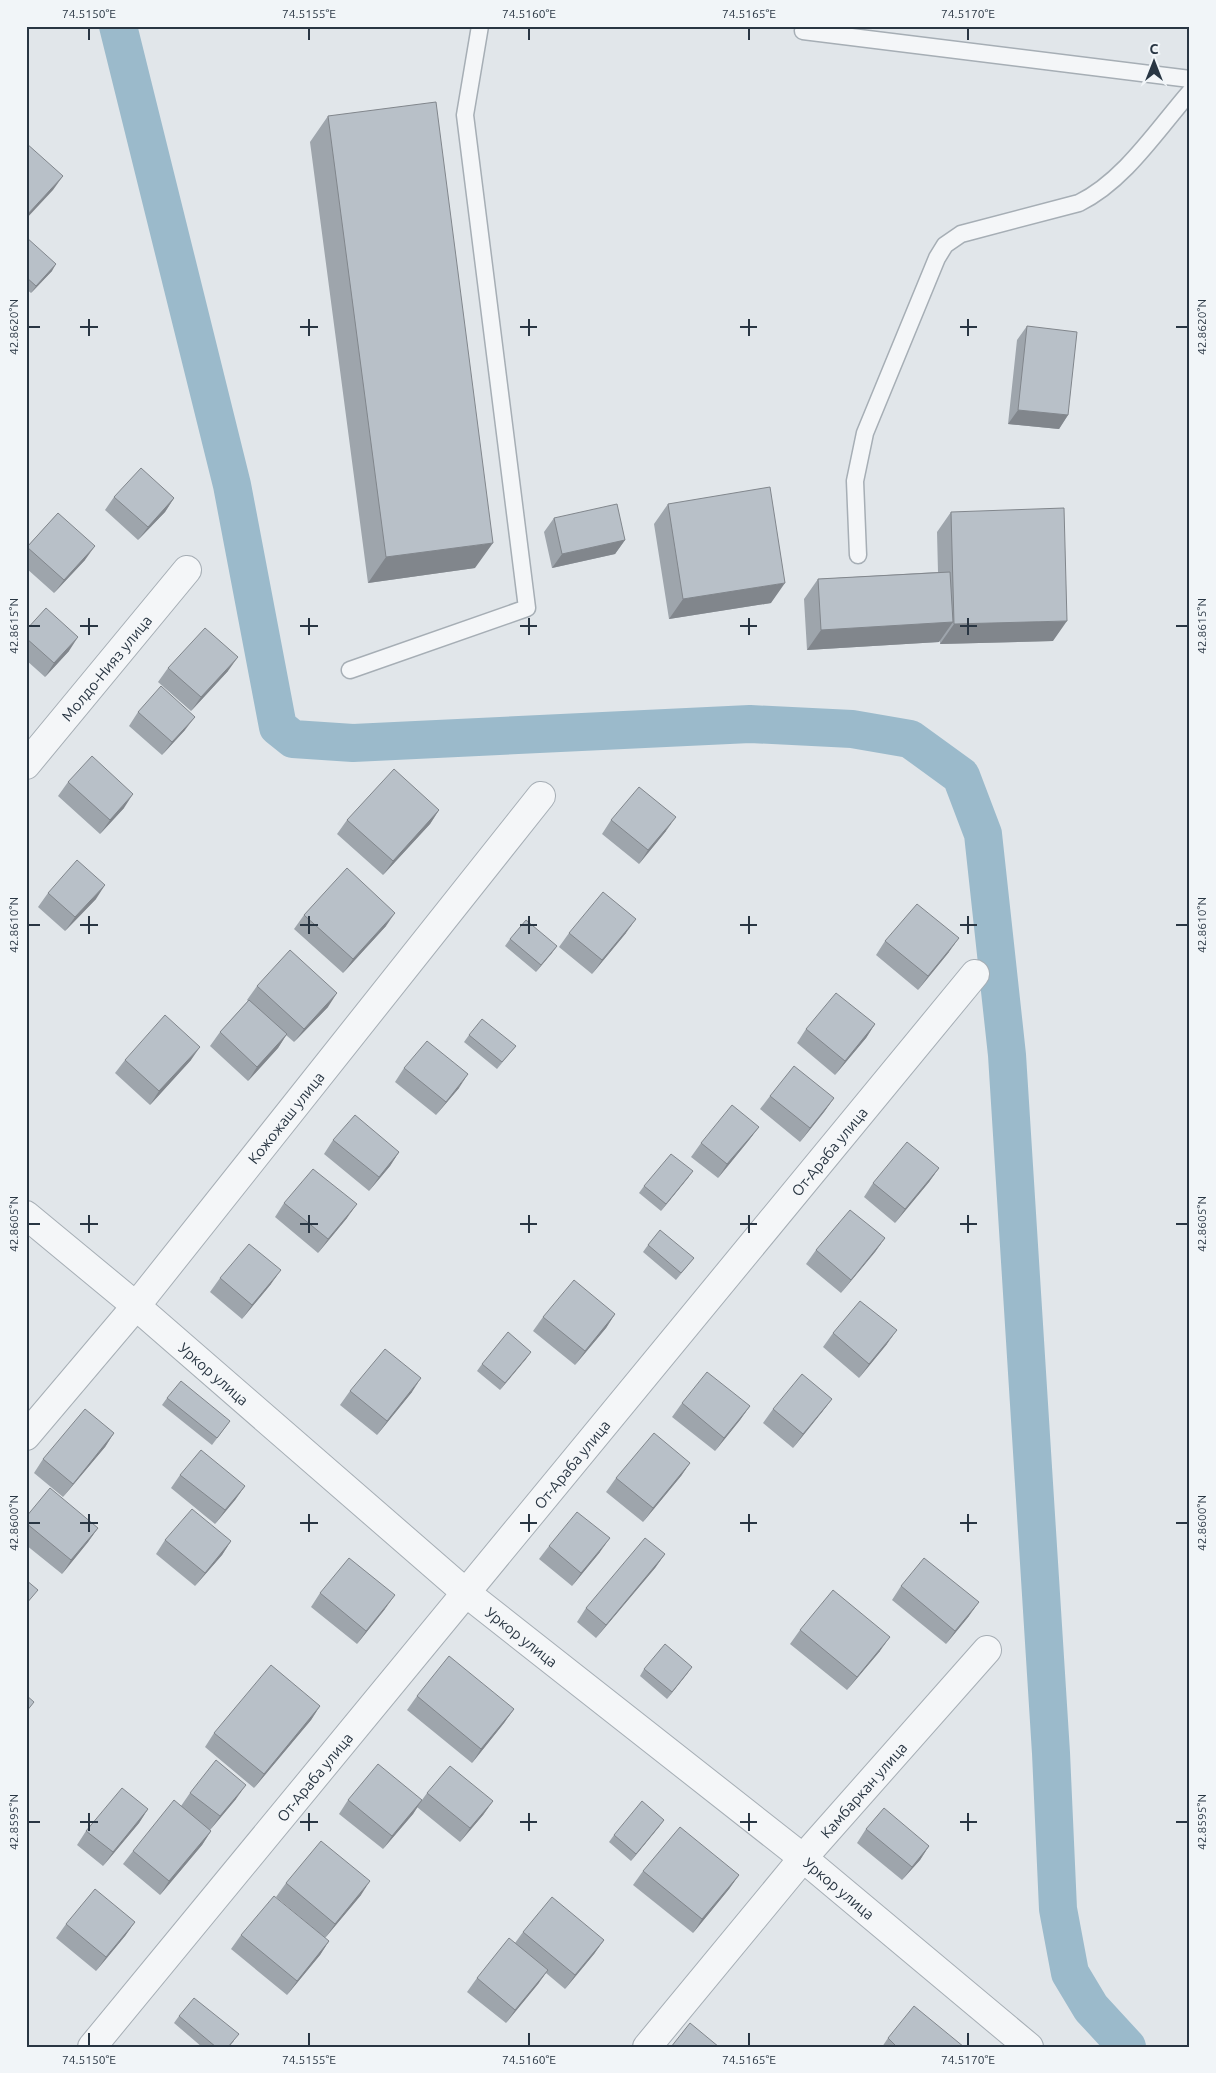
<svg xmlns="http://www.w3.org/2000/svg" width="1216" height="2073" font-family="Ubuntu,sans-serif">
<rect width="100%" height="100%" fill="#e1e6ea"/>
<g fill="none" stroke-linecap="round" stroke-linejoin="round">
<path stroke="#9bbacb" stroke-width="38" d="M118,26l114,459 46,242 15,12 60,4 397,-19 102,5 58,10 51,37 22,58 24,221 44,698 7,156 12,64 21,35 36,39"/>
<g stroke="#a6aeb5" stroke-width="19">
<path id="service" d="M803,31l387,48
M858,555l-3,-74 10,-48 72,-175 8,-13 16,-11 118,-31c45,-22 78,-73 111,-111
M350,670l177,-62 -62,-493 15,-89"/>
</g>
<g stroke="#a6aeb5" stroke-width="30">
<g id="minor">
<path id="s1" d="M26,765l161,-195"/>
<path id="s2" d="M26,1215l110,91 329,286 338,266 226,189"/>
<path id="s3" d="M26,1436l110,-130 405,-510"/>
<path id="s4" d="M92,2047l883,-1073"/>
<path id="s5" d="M647,2047l156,-189 184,-208"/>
</g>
</g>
<use href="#service" stroke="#f4f6f8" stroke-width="16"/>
<use href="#minor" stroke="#f4f6f8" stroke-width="28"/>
</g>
<path fill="#9ea5ac" d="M328,116l147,452 -107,15 -58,-441z
M26,237l26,34 -21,22 -5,-4z
M1027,326l41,89 -9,14 -51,-5 9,-84z
M114,497l60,1 -9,14 -27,28 -33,-30z
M668,504l103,99 -102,16 -15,-95z
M951,512l102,129 -113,3v-4l-1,2 -132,8 -3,-51 14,-20 120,-7 -1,-40z
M58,513l27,47 -31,33 -28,-25v-20z
M554,518l71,22 -10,14 -63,14 -8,-36z
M26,630l43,21 -24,26 -19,-17z
M168,668l60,3 -37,40 -33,-29z
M138,712l47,18 -23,25 -33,-29z
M68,782l56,26 -24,26 -42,-38z
M439,810l-9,14 -47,51 -46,-41 10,-14z
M611,820l55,11 -27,33 -37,-30z
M48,893l48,6 -31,32 -27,-24z
M304,915l82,11 -43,47 -49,-44z
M569,933h57l-34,41 -33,-27z
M510,939l47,7 -21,26 -31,-26z
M885,941l64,11 -31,38 -42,-35z
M257,986l71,21 -34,35 -8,-7 -8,13 -30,33 -38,-35 10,-14 28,-31 -1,-1z
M875,1024l-9,14 -31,37 -38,-32 9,-14z
M469,1035l47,11 -19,23 -33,-27z
M125,1060h66l-41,45 -35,-32z
M404,1068l55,20 -23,27 -41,-33z
M770,1096l64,2 -10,14 -24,30 -40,-33z
M759,1127l-10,13 -31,38 -27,-21 10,-14z
M333,1140l66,12 -9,14 -21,25 -45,-37z
M939,1168l-10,14 -34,41 -31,-26 9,-14z
M693,1171l-32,40 -22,-18 5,-7z
M284,1203l63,15 -29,35 -43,-36z
M885,1238l-10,14 -34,41 -35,-29 10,-14z
M648,1245l46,13 -18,22 -33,-28z
M220,1278l51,6 -29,35 -32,-27z
M615,1314l-9,14 -31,37 -42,-34 10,-14z
M833,1333l54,11 -28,34 -36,-31z
M531,1352l-31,38 -23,-19 5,-7z
M350,1391l62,1 -35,43 -37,-30z
M167,1398l63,23 -18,24 -50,-40z
M832,1399l-10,13 -29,36 -30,-25 10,-14z
M682,1403l68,3 -10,14 -25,31 -43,-34z
M114,1433l-9,14 -42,50 -29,-24 9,-14z
M690,1463l-9,13 -38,46 -37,-30 10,-14z
M180,1475l65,11 -10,14 -20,24 -44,-36z
M26,1517l72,11 -10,14 -26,32 -36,-29z
M165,1540l66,1 -9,14 -27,31 -39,-32z
M549,1546l51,6 -28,34 -33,-27z
M665,1554l-10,14 -59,70 -19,-16 9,-14z
M901,1586l68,30 -23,28 -54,-44z
M320,1593l65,16 -28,35 -46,-37z
M800,1630l80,21 -33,39 -57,-46z
M692,1667l-25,32 -27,-23 4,-7z
M417,1696l97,13 -10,14 -32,40 -65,-53z
M320,1706l-9,14 -57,68 -49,-41 9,-14z
M190,1793l46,6 -26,31 1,1 -9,14 -42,50 -37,-31 10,-13 48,-45z
M427,1793l66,8 -10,14 -23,27 -43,-35z
M348,1800h74l-9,14 -30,35 -44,-35z
M148,1809l-9,14 -36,43 -26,-21 9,-14z
M664,1820l-33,41 -22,-19 5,-7z
M866,1829l63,17 -9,14 -18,20 -45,-37z
M643,1871l96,4 -10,14 -36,44 -60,-48z
M286,1883l75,12 -36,43 -49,-41z
M135,1922l-10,14 -29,35 -40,-33 10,-14z
M523,1932l81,8 -10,14 -29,35 -19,-16 -8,11 -32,39 -39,-31 10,-14 38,-35z
M241,1935l88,6 -9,14 -33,40 -56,-46z
M179,2016l55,25 -5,6h-27l-28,-24z
M888,2038l76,9h-82z"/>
<path fill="#81868c" d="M63,176l-10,14 -27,29v-3z
M56,264l-4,7 -21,22 5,-7z
M1018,410l50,5 -9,14 -51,-5z
M174,498l-9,14 -27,28 10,-13z
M625,540l-10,14 -63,14 10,-14z
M493,543l-18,25 -107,15 18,-26z
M95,546l-10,14 -31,33 10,-13z
M785,583l-14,20 -102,16 14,-20z
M1067,621l-14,20 -113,3 14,-20z
M953,622l-14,20 -132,8 14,-20z
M78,637l-9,14 -24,26 9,-14z
M238,657l-10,14 -37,40 10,-14z
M195,717l-10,13 -23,25 10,-13z
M133,794l-9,14 -24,26 10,-14z
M439,810l-9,14 -47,51 10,-14z
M676,817l-10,14 -27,33 9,-14z
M105,885l-9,14 -31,32 10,-14z
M395,913l-9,13 -43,47 10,-14z
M636,919l-10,14 -34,41 10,-14z
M959,938l-10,14 -31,38 10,-14z
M557,946l-5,7 -16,19 5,-7z
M337,993l-9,14 -34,35 10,-13z
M875,1024l-9,14 -31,37 10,-14z
M287,1034l-9,14 -30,33 9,-14z
M200,1047l-9,13 -41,45 9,-14z
M468,1074l-9,14 -23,27 10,-13z
M834,1098l-10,14 -24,30 10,-14z
M759,1127l-10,13 -31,38 9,-14z
M399,1152l-9,14 -21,25 10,-14z
M939,1168l-10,14 -34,41 10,-14z
M693,1171l-5,7 -27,33 5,-7z
M357,1204l-10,14 -29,35 10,-14z
M885,1238l-10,14 -34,41 10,-13z
M281,1270l-10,14 -29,35 10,-14z
M615,1314l-9,14 -31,37 10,-14z
M897,1330l-10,14 -28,34 10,-14z
M531,1352l-5,7 -26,31 5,-7z
M421,1378l-9,14 -35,43 10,-14z
M832,1399l-10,13 -29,36 10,-14z
M750,1406l-10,14 -25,31 9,-13z
M114,1433l-9,14 -42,50 10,-13z
M690,1463l-9,13 -38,46 10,-14z
M245,1486l-10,14 -20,24 10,-14z
M98,1528l-10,14 -26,32 9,-14z
M610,1538l-10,14 -28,34 9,-13z
M231,1541l-9,14 -27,31 10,-13z
M665,1554l-10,14 -59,70 10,-13z
M395,1595l-10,14 -28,35 9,-13z
M979,1602l-10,14 -23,28 9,-13z
M890,1637l-10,14 -33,39 10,-13z
M692,1667l-5,7 -20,25 5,-7z
M320,1706l-9,14 -57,68 10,-14z
M514,1709l-10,14 -32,40 9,-14z
M246,1785l-10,14 -26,31 10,-14z
M422,1800l-9,14 -30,35 9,-13z
M493,1801l-10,14 -23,27 10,-14z
M148,1809l-9,14 -36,43 10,-14z
M664,1820l-5,7 -28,34 5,-7z
M211,1831l-9,14 -42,50 9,-14z
M929,1846l-9,14 -18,20 10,-13z
M739,1875l-10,14 -36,44 9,-14z
M370,1881l-9,14 -36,43 10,-14z
M135,1922l-10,14 -29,35 10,-14z
M604,1940l-10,14 -29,35 10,-14z
M329,1941l-9,14 -33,40 10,-14z
M548,1970l-10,14 -32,39 9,-13z"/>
<path fill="#b8c0c8" stroke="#81868c" d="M436,102l57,441 -107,14 -58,-441z
M26,143l37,33 -37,40z
M26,237l30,27 -20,22 -10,-9z
M1027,326l50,6 -9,83 -50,-5z
M141,468l33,30 -26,29 -34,-30z
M770,487l15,96 -102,16 -15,-95z
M617,504l8,36 -63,14 -8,-36z
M1064,508l3,113 -113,3 -3,-112z
M58,513l37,33 -31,34 -37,-33z
M950,572l3,50 -132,8 -3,-51z
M46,608l32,29 -24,26 -28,-25v-8z
M205,628l33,29 -37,40 -33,-29z
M161,686l34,31 -23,25 -34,-30z
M92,756l41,38 -23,26 -42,-38z
M394,769l45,41 -46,51 -46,-41z
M639,787l37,30 -28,33 -37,-30z
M77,860l28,25 -30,32 -27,-24z
M347,868l48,45 -42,46 -49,-44z
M603,892l33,27 -34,41 -33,-27z
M917,904l42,34 -31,38 -43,-35z
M526,920l31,26 -16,19 -31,-26z
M290,950l47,43 -33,36 -47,-43z
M836,993l39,31 -30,37 -39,-32z
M249,1000l38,34 -30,33 -37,-35z
M165,1015l35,32 -41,44 -34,-31z
M482,1019l34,27 -14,16 -33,-27z
M427,1041l41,33 -22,28 -42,-34z
M794,1066l40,32 -24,30 -40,-32z
M732,1105l27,22 -32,37 -26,-21z
M355,1115l44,37 -20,25 -46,-37z
M907,1142l32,26 -34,41 -32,-26z
M671,1154l22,17 -27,33 -22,-18z
M313,1169l44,35 -29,35 -44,-36z
M850,1210l35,28 -34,42 -35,-30z
M660,1230l34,28 -13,15 -33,-28z
M249,1244l32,26 -29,35 -32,-27z
M574,1280l41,34 -30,37 -42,-34z
M860,1301l37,29 -28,34 -36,-31z
M508,1332l23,20 -26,31 -23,-19z
M385,1349l36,29 -34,43 -37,-30z
M707,1372l43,34 -26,32 -42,-35z
M802,1374l30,25 -29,35 -30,-25z
M181,1381l49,40 -13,17 -50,-40z
M85,1409l29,24 -41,51 -30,-25z
M654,1433l36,30 -37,45 -37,-30z
M201,1450l44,36 -20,24 -45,-35z
M50,1488l48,40 -27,32 -45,-37v-6z
M192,1509l39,32 -26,32 -40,-33z
M577,1512l33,26 -29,35 -32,-27z
M645,1538l20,16 -59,71 -20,-17z
M349,1558l46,37 -29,36 -46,-38z
M924,1558l55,44 -24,29 -54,-45z
M26,1580l12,10 -12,14z
M833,1590l57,47 -33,40 -57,-47z
M665,1644l27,23 -20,25 -28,-23z
M449,1656l65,53 -33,40 -64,-53z
M271,1665l49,41 -56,68 -50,-41z
M26,1695l8,7 -8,10z
M216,1760l30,25 -26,31 -30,-23z
M378,1764l44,36 -30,36 -44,-36z
M450,1766l43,35 -23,27 -43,-35z
M122,1788l26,21 -35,43 -27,-21z
M174,1800l37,31 -42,50 -36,-30z
M642,1801l22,19 -28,34 -22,-19z
M884,1808l45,38 -17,21 -46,-38z
M680,1827l59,48 -37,44 -59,-48z
M321,1841l49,40 -35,43 -49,-41z
M95,1889l40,33 -29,35 -40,-33z
M274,1896l55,45 -32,40 -56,-46z
M552,1897l52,43 -29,35 -52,-43z
M509,1938l39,32 -33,40 -38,-32z
M194,1998l45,36 -11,13h-12l-37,-31z
M914,2006l50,41h-67l-9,-9z
M690,2023l29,24h-48z"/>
<path fill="none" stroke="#293643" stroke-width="2" d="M89,28v12M309,28v12M529,28v12M749,28v12M968,28v12M89,319v17M309,319v17M529,319v17M749,319v17M968,319v17M28,327h12M80,327h18M300,327h18M520,327h17M740,327h17M960,327h17M1176,327h12M89,618v17M309,618v17M529,618v17M749,618v17M968,618v17M28,626h12M80,626h18M300,626h18M520,626h17M740,626h17M960,626h17M1176,626h12M89,916v18M309,916v18M529,916v18M749,916v18M968,916v18M28,925h12M80,925h18M300,925h18M520,925h17M740,925h17M960,925h17M1176,925h12M89,1215v18M309,1215v18M529,1215v18M749,1215v18M968,1215v18M28,1224h12M80,1224h18M300,1224h18M520,1224h17M740,1224h17M960,1224h17M1176,1224h12M89,1514v18M309,1514v18M529,1514v18M749,1514v18M968,1514v18M28,1523h12M80,1523h18M300,1523h18M520,1523h17M740,1523h17M960,1523h17M1176,1523h12M89,1813v18M309,1813v18M529,1813v18M749,1813v18M968,1813v18M28,1822h12M80,1822h18M300,1822h18M520,1822h17M740,1822h17M960,1822h17M1176,1822h12M89,2033v13M309,2033v13M529,2033v13M749,2033v13M968,2033v13"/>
<g text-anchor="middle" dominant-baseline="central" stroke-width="4" stroke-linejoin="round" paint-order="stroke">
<g font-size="15" fill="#293643" stroke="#f1f5f8">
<text stroke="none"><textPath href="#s1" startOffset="126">Молдо-Нияз улица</textPath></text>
<text stroke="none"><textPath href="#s3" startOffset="411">Кожожаш улица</textPath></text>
<text stroke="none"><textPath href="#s4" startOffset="1160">От-Араба улица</textPath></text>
<text stroke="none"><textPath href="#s2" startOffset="246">Уркор улица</textPath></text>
<text stroke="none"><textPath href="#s4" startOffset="755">От-Араба улица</textPath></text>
<text stroke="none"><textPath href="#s2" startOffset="651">Уркор улица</textPath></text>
<text stroke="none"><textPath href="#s4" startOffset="350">От-Араба улица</textPath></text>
<text stroke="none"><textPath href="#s5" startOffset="336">Камбаркан улица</textPath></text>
<text stroke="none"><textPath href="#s2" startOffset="1056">Уркор улица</textPath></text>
</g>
</g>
<rect width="1216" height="2073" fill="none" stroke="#f1f5f8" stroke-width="55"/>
<g transform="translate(1154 62)" stroke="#f1f5f8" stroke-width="4" paint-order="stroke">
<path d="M0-4L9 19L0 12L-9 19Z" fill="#293643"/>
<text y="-8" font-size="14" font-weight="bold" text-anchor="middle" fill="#293643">С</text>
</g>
<rect x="28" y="28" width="1160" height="2018" fill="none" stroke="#293643" stroke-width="2"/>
<g font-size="12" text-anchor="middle" fill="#293643">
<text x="89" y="18">74.5150°E</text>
<text x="309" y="18">74.5155°E</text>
<text x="529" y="18">74.5160°E</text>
<text x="749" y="18">74.5165°E</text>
<text x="968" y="18">74.5170°E</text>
<text transform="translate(14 327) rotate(-90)" y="4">42.8620°N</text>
<text transform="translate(1202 327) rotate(-90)" y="4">42.8620°N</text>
<text transform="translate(14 626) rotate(-90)" y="4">42.8615°N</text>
<text transform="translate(1202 626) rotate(-90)" y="4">42.8615°N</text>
<text transform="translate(14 925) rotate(-90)" y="4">42.8610°N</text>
<text transform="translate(1202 925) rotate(-90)" y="4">42.8610°N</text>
<text transform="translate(14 1224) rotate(-90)" y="4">42.8605°N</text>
<text transform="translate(1202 1224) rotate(-90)" y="4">42.8605°N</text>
<text transform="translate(14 1523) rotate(-90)" y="4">42.8600°N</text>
<text transform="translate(1202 1523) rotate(-90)" y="4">42.8600°N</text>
<text transform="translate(14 1822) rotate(-90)" y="4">42.8595°N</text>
<text transform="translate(1202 1822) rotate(-90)" y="4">42.8595°N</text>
<text x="89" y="2064">74.5150°E</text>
<text x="309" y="2064">74.5155°E</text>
<text x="529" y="2064">74.5160°E</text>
<text x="749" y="2064">74.5165°E</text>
<text x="968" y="2064">74.5170°E</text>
</g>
</svg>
